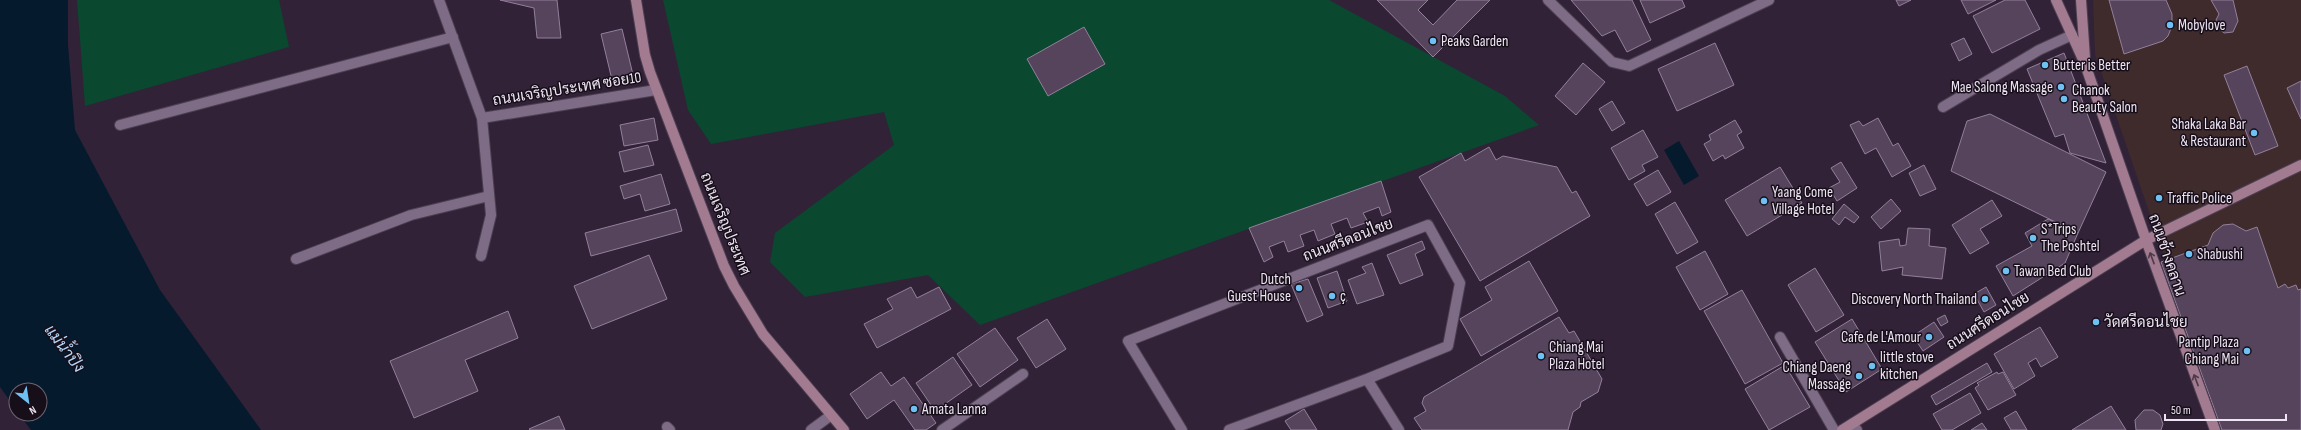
<svg xmlns="http://www.w3.org/2000/svg" width="2301" height="430" font-family="'Sofia Sans Condensed',Sarabun,sans-serif">
<rect width="100%" height="100%" fill="#322238"/>
<path fill="#3f2b2b" d="M2093,0h208v430h-77l-129,-376z"/>
<path fill="#0a482f" d="M77,0h202l10,47 -204,59z
M663,0h666l176,96 34,29 -559,200 -52,-50 -123,22 -35,-35 5,-29 119,-88 -10,-33 -173,32 -23,-34z"/>
<path fill="#061a2d" d="M0,0h68v45l7,85 85,160 101,140h-230l-12,-16h21v-24h-24v19l-16,-22z
M1679,141l20,35 -15,9 -20,-35z"/>
<path fill="#56445c" stroke="#937f9a" d="M500,0h57l4,38h-24l-3,-30z
M1377,0h51l-10,10 15,15 24,-25h33l-57,57z
M1571,0h61l19,40 -24,12 -12,-22 -13,6z
M1640,0h42l3,7 -35,16z
M1896,0h15l-12,6z
M1961,0h35l-28,14z
M2005,0h20l15,29 -48,24 -19,-37z
M2109,0h57l6,14v12l-4,10 -5,5 -39,13z
M2211,0h22l5,21 -5,11 -9,1 -6,-5 -2,-8 3,-6z
M1084,27l21,37 -57,32 -21,-37z
M622,29l12,50 -21,5 -12,-50z
M1964,38l8,16 -13,7 -8,-17z
M1715,43l19,42 -57,26 -19,-42z
M2064,53l42,110 -36,-10 -6,-19 -9,3 -28,-68z
M1583,63l22,19 -29,33 -21,-19z
M2247,66l31,80 -23,9 -31,-80z
M2301,81v38l-14,-31z
M1612,101l13,22 -13,8 -13,-22z
M1990,114l116,58 -28,61 -127,-62 16,-50z
M654,118l4,22 -34,6 -4,-21z
M1878,118l15,28 5,-3 13,23 -19,11 -16,-29 -11,6 -15,-29 9,-4 4,5z
M1735,120l7,12 -5,3 7,13 -19,11 -2,-4 -10,6 -9,-17 7,-4 -2,-5z
M1643,130l15,27 -16,8 3,6 -16,9 -18,-32z
M648,145l6,20 -30,7 -5,-20z
M1489,147l7,13 7,-4 54,11 15,26 4,-2 14,25 -110,65 -61,-104 42,-24 4,8z
M1841,162l16,26 -20,13 -8,-13 11,-6 -9,-14z
M1924,165l12,24 -16,7 -11,-23z
M1780,167l22,36 -55,33 -22,-36z
M1658,170l13,22 -24,14 -13,-22z
M661,174l9,30 -25,7 -5,-17 -16,5 -4,-13z
M1381,181l10,31 -9,4 -3,-9 -16,6 5,9 -17,6 -4,-10 -16,6 4,10 -17,7 -4,-11 -14,5 4,11 -16,6 -4,-11 -15,6 4,10 -9,5 -15,-34z
M1891,199l10,12 -20,18 -10,-12z
M1992,200l10,16 -22,13 9,14 -19,11 -18,-29z
M1675,202l23,40 -21,12 -22,-40z
M1844,204l15,13 -5,6 -9,-6 -6,8 -7,-6z
M676,209l6,22 -91,25 -6,-23z
M2048,219l30,14 -13,30 -52,33 -17,-30 36,-20 -7,-13z
M2233,224l13,7 11,-4 21,61 7,-4 3,4 8,-3 2,5 3,-1v141h-79l-61,-168 47,-17 5,-12 10,-8z
M1908,228l22,1 -1,17 17,2 -4,31 -40,-4 1,-8 -21,4 -3,-29 20,-3 1,7 6,-1z
M1422,241l3,8 -10,5 8,21 -23,9 -13,-29z
M1705,251l23,43 -28,16 -24,-43z
M649,255l18,44 -75,30 -18,-43z
M1529,261l29,50 -77,45 -21,-37 32,-19 -7,-13z
M1372,263l12,32 -27,9 -9,-24 18,-7 -4,-6z
M1815,268l29,47 -28,17 -28,-47z
M1337,271l10,30 -19,7 -11,-30z
M1308,279l15,36 -16,7 -16,-38z
M911,287l6,11 22,-11 12,22 -74,39 -13,-24 29,-15 -6,-10z
M1986,287l10,18 -12,7 -10,-18z
M1742,290l41,73 -38,21 -41,-73z
M508,311l10,27 -53,22 13,31 -64,27 -24,-57z
M1945,315l3,7 -7,4 -4,-7z
M1559,317l10,16 5,-2 28,48 -4,13 -17,10 -1,5 -7,5 -5,18h-146l-8,-12 12,-7 -4,-8 2,-6z
M1047,319l19,30 -30,19 -19,-30z
M1852,319l30,50 -36,23 -31,-50z
M1934,322l10,15 -21,14 -10,-15z
M2040,327l18,30 -17,10 -5,-9 -8,5 7,13 -21,13 -20,-35z
M995,328l23,32 -38,27 -23,-33z
M953,357l19,28 -37,26 -19,-28z
M1987,363l5,9 -56,33 -5,-9z
M1785,365l25,42 -41,23 -24,-41z
M881,372l10,14 13,-9 32,46 -10,7h-11l-21,-30 -27,19 -17,-25z
M1997,372l1,2 5,-2 13,23 -28,15 -13,-22 4,-3 -2,-2z
M1970,393l11,20 -29,17h-10l-9,-16z
M2111,406l15,24h-54z
M1304,409l13,21h-26l-6,-9z
M2144,410h9l7,5 3,9 -2,6h-25l-1,-10z
M2016,411l11,19h-16l-7,-12z
M559,416l6,14h-35l-1,-1z
M1982,423l5,7h-16z"/>
<g fill="none" stroke-linecap="round" stroke-linejoin="round">
<g stroke="#4d3f52" stroke-width="12">
<path id="lane" d="M1943,107l96,-57 33,-15
M1780,337l54,93
M811,430l19,-14"/>
</g>
<g stroke="#4d3f52" stroke-width="12">
<path id="street" d="M439,0l43,118 9,97 -10,41
M1548,0l64,62 17,4 140,-66
M482,118l174,-28
M120,125l333,-88
M296,259l115,-44 78,-19
M1367,379l32,51
M1852,424l5,6
M667,427l3,3
M942,430l81,-56
M1182,430l-54,-89 300,-116 32,58 -12,63 -81,33 -138,51"/>
</g>
<g stroke="#4d3f52" stroke-width="12">
<path id="secondary" d="M636,0l9,55 5,17 74,194 10,20 29,48 81,96
M2056,0l29,64 61,176 69,190
M2081,0l4,58
M1842,430l304,-190 155,-75"/>
</g>
<use href="#lane" stroke="#7e6b85" stroke-width="10"/>
<use href="#street" stroke="#7e6b85" stroke-width="10"/>
<use href="#secondary" stroke="#a27b90" stroke-width="10"/>
</g>
<defs><path id="oneway-shaft" d="M-6 0H5M1.5-3L5.5 0L1.5 3" fill="none" stroke-width="1.6" stroke-linecap="round" stroke-linejoin="round"/></defs>
<g stroke="#4e3a49">
<use href="#oneway-shaft" transform="translate(2152 258) rotate(-110)"/>
<use href="#oneway-shaft" transform="translate(2196 380) rotate(-111)"/>
</g>
<g fill="#6ec2f3" stroke="#160f19" stroke-width="1.5">
<circle cx="2170" cy="25" r="4"/>
<circle cx="1433" cy="41" r="4"/>
<circle cx="2045" cy="65" r="4"/>
<circle cx="2061" cy="87" r="4"/>
<circle cx="2064" cy="99" r="4"/>
<circle cx="2254" cy="133" r="4"/>
<circle cx="2159" cy="198" r="4"/>
<circle cx="1764" cy="201" r="4"/>
<circle cx="2033" cy="238" r="4"/>
<circle cx="2189" cy="254" r="4"/>
<circle cx="2006" cy="271" r="4"/>
<circle cx="1299" cy="288" r="4"/>
<circle cx="1332" cy="296" r="4"/>
<circle cx="1985" cy="299" r="4"/>
<circle cx="2096" cy="322" r="4"/>
<circle cx="1929" cy="337" r="4"/>
<circle cx="2247" cy="351" r="4"/>
<circle cx="1541" cy="356" r="4"/>
<circle cx="1872" cy="366" r="4"/>
<circle cx="1859" cy="376" r="4"/>
<circle cx="914" cy="409" r="4"/>
</g>
<g text-anchor="middle" dominant-baseline="central" stroke-width="3" stroke-linejoin="round" paint-order="stroke">
<g font-size="15" fill="#efe4f3" stroke="#160f19" text-anchor="start">
<text x="2178" y="25">Mobylove</text>
<text x="1441" y="41">Peaks Garden</text>
<text x="2053" y="65">Butter is Better</text>
<text x="2053" y="87" text-anchor="end">Mae Salong Massage</text>
<text x="2072" y="90">Chanok<tspan x="2072" dy="17">Beauty Salon</tspan></text>
<text x="2246" y="124" text-anchor="end">Shaka Laka Bar<tspan x="2246" dy="17">&amp; Restaurant</tspan></text>
<text x="1772" y="192">Yaang Come<tspan x="1772" dy="17">Village Hotel</tspan></text>
<text x="2167" y="198">Traffic Police</text>
<text x="2041" y="229">S*Trips<tspan x="2041" dy="17">The Poshtel</tspan></text>
<text x="2197" y="254">Shabushi</text>
<text x="2014" y="271">Tawan Bed Club</text>
<text x="1291" y="279" text-anchor="end">Dutch<tspan x="1291" dy="17">Guest House</tspan></text>
<text x="1340" y="296">ç</text>
<text x="1977" y="299" text-anchor="end">Discovery North Thailand</text>
<text x="2104" y="322">วัดศรีดอนไชย</text>
<text x="1921" y="337" text-anchor="end">Cafe de L'Amour</text>
<text x="2239" y="342" text-anchor="end">Pantip Plaza<tspan x="2239" dy="17">Chiang Mai</tspan></text>
<text x="1549" y="347">Chiang Mai<tspan x="1549" dy="17">Plaza Hotel</tspan></text>
<text x="1880" y="357">little stove<tspan x="1880" dy="17">kitchen</tspan></text>
<text x="1851" y="367" text-anchor="end">Chiang Daeng<tspan x="1851" dy="17">Massage</tspan></text>
<text x="922" y="409">Amata Lanna</text>
</g>
<g font-size="15" fill="#efe4f3" stroke="#160f19">
<text transform="translate(567 89) rotate(-9)">ถนนเจริญประเทศ ซอย10</text>
<text transform="translate(725 224) rotate(68)">ถนนเจริญประเทศ</text>
<text transform="translate(1348 240) rotate(-21)">ถนนศรีดอนไชย</text>
<text transform="translate(2167 255) rotate(71)">ถนนช้างคลาน</text>
<text transform="translate(1988 321) rotate(-32)">ถนนศรีดอนไชย</text>
</g>
<g font-size="16" font-style="italic" fill="#b8d8fa" stroke="#160f19">
<text transform="translate(64 349) rotate(53)">แม่น้ำปิง</text>
</g>
</g>
<g transform="translate(28 402) rotate(150)"><circle r="19" fill="#160f19" stroke="#6d6470"/>
<path d="M0-3L7 15L0 10L-7 15Z" fill="#6ec2f3"/>
<text y="-6" font-size="11" font-weight="bold" text-anchor="middle" fill="#efe4f3">N</text>
</g>
<path d="M2165 414v6h121v-6" fill="none" stroke="#efe4f3" stroke-width="2"/>
<text x="2171" y="414" font-size="12" fill="#efe4f3" stroke="#160f19" stroke-width="3" paint-order="stroke">50 m</text>
</svg>
